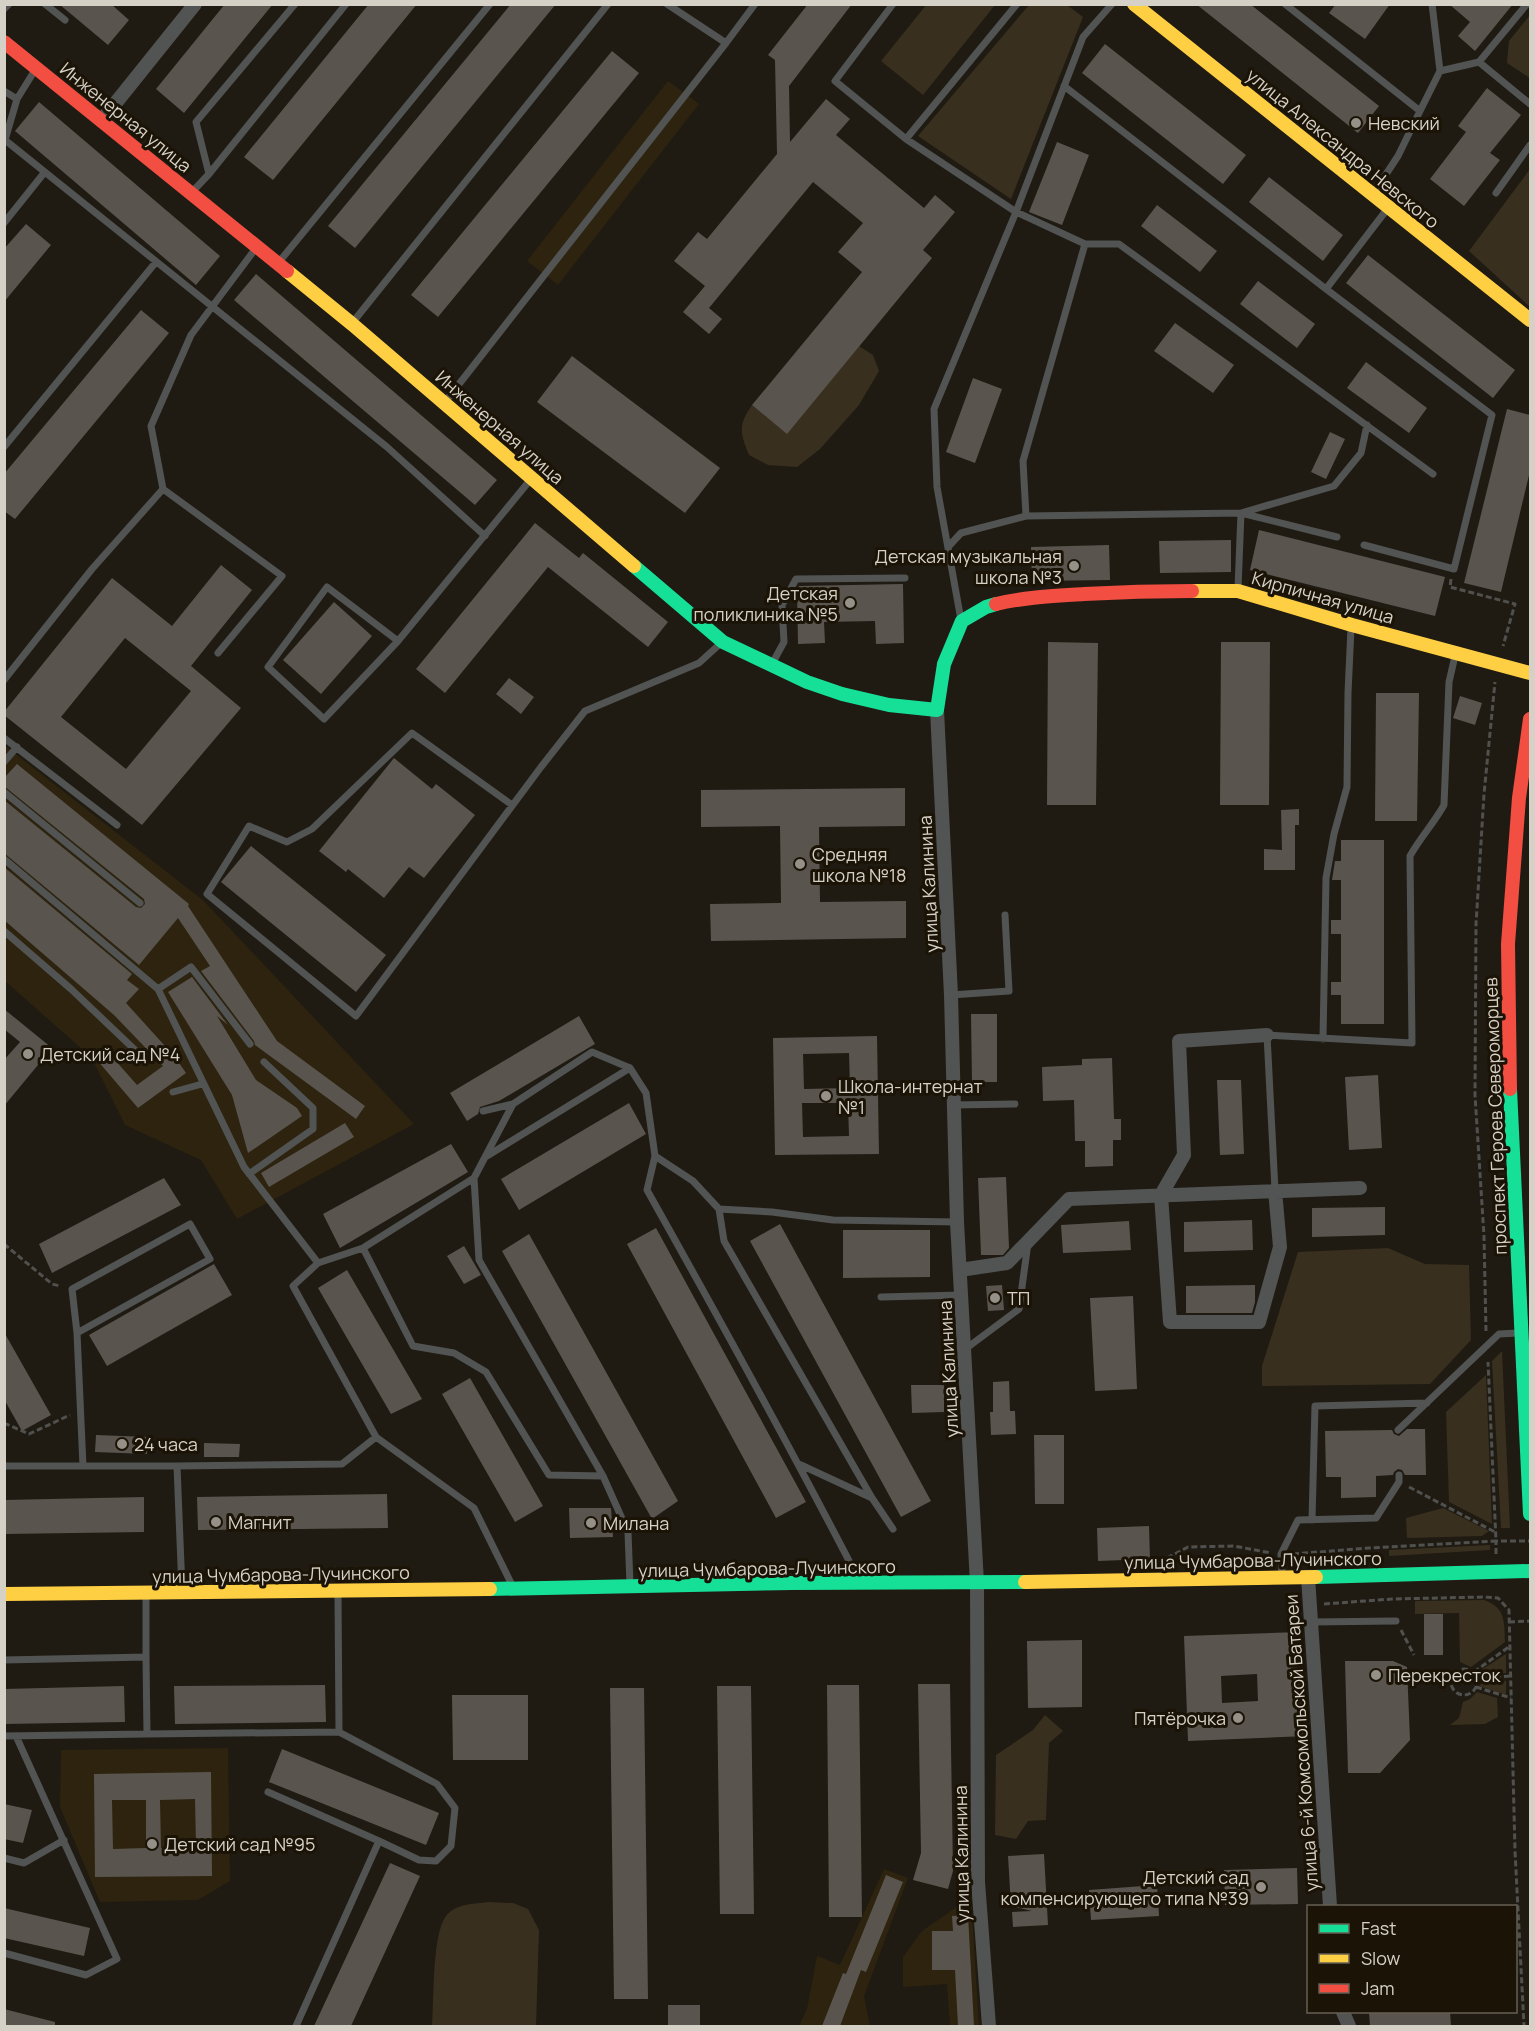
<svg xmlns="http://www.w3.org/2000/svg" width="1535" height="2031" font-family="Manrope,sans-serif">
<rect width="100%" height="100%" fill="#1f1b12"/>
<path fill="#2d230f" d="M668,81l31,23 -141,181 -31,-24z
M4,745l200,156 210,223 -177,95 -36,-59 -76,-35 -34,-68 -86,-76z
M228,1748l2,133 -32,19 -98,2 -40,-95 1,-57z
M884,1869l24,9 -44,118 6,30h-71l8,-17 10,-53 23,9z
M971,1897l8,129h-29l-3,-42 -44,3v-30l19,-26z"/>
<path fill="#382f1e" d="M927,4l68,1 -72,90 -42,-34z
M1029,5h38l16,12 -72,182 -93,-63z
M1530,15v63l-23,-15 2,-22z
M1530,169v138l-61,-56z
M859,346l14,9 6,16 -20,34 -39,44 -23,18 -29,-2 -19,-10c-9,-22 -11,-30 3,-50l35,28z
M1388,1248l37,16 44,1 2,75 -41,44 -168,2v-20l36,-114z
M1502,1351l8,177h-9l-9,-167z
M1486,1375l6,149 -43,-22 -3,-90z
M1443,1508l46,23 -7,5 -75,2 -1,-20z
M1490,1545v5l-101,6v-6z
M1484,1600c22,8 20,21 21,42l-34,25 -11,-5 -1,-49 -44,1v-13z
M1506,1654v19l-27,1 -1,-2z
M1506,1681v14l-27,-9 3,-3z
M1477,1692l20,6 1,19 -13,7 -35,1 9,-7 4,-16 7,-3z
M1045,1715l18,16 -14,12 -3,77 -18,1 -12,18 -21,-4 1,-80 37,-25z
M489,1902l24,1 15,6 11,21 -3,96h-104c2,-25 0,-92 14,-110 10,-13 29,-12 43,-14z"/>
<path fill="#59554e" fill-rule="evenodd" d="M59,4h52l18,16 -21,25z
M225,4h48l-89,109 -28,-24z
M369,4h48l-144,176 -29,-23z
M511,4h45l-201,244 -27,-22z
M808,4h44l-63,82 1,56 36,-43 24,20 -14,16 88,73 11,-13 20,17 -32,38 9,8 -145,176 -35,-29 110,-133 -24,-20 25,-29 -50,-41 -104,126 13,11 -13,15 -26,-22 22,-26 -31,-25 24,-29 9,7 70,-85 -2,-94 -7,-5z
M1196,4h54l129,102 -21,27z
M1336,4h54l-25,35 -36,-26z
M1449,4h64l-38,47 -17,-15 12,-14z
M1105,44l141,111 -23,29 -141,-111z
M612,51l27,22 -201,244 -27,-22z
M1487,88l34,27 -31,38 10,7 -36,46 -34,-27 36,-47 -8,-6z
M39,102l181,154 -24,29 -181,-154z
M1057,142l32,13 -27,70 -33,-13z
M1269,177l74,58 -20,26 -74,-59z
M1157,205l60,46 -17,21 -59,-46z
M26,224l25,21 -47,57v-53z
M1368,255l147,115 -22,28 -147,-115z
M256,274l241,206 -22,25 -241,-205z
M1258,281l57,43 -18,24 -57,-44z
M141,310l28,23 -154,186 -11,-8v-37z
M1175,323l59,42 -21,28 -59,-42z
M572,356l148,112 -35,45 -148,-111z
M1366,362l61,46 -18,25 -62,-45z
M973,378l29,11 -27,74 -29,-11z
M1507,409l23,6v56l-29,121 -37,-9z
M1330,432l15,7 -19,40 -15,-7z
M535,523l44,35 4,-5 85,69 -20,25 -100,-80 -103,126 -29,-24z
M1259,530l186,47 -10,39 -185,-46z
M1231,540v32l-71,1 -1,-32z
M1109,545l1,35 -78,1 -1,-34z
M221,565l31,25 -61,76 50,42 -99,117 -138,-110v-3l108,-134 60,48zM125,638l66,53 -65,78 -65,-52z
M903,584l1,59 -28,1 -1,-23 -51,1 1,21 -27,1 -1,-55 2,-3z
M334,602l38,34 -51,58 -38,-34z
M1048,642l50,1 -2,162h-49z
M1221,642h49l-1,163h-49z
M509,678l25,19 -13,17 -25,-20z
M1376,693h43l-2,128h-42z
M1460,696l22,7 -7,22 -22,-7z
M394,758l38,31 4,-5 39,31 -51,63 -15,-11 -25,31 -36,-29 -2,3 -27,-21z
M17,764l172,140 -1,2 89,135 88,65 -9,13 -101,-74 -1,-4 -53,-70 9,-5 -32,-48 -39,47 -135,-112v-53l132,107 5,1 4,-4 -1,-5 -140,-113v-8z
M905,788v38l-86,1 1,75 86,-1v37l-195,3 -1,-37 71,-1 -1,-77 -79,1v-37z
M1299,809v16h-4v45h-31v-21l18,1 -1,-40z
M1341,840h43v184h-43v-29h-10v-13h10v-48h-10v-14h10v-40h-9l3,-19h6z
M251,846l135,109 -30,37 -135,-110z
M4,867l128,107 -5,6 12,9 -13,14 49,54 11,16 -48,35 -41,-48 10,-9 30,34 26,-19 -49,-51 -110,-95z
M192,977l36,48 -11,-9 39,64 41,28 5,8 -54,37 -16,-58 -64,-103z
M4,1009l48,39 -48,58v-46l16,-18 -16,-13z
M971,1014h26v68h-25z
M579,1016l16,28 -96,57 -19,6 -2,7 -11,7 -17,-28z
M877,1036l2,118 -104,1 -2,-117zM849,1053l1,35 -46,1 -1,-35zM802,1103h46l1,33 -46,1z
M1112,1058l2,61h7v21h-8v26l-28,1v-26h-10l-1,-41 -31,1 -1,-34 40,-2v-6z
M1378,1075l4,73 -33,2 -4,-73z
M1217,1080h24l3,74 -24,1z
M629,1103l17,31 -127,76 -18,-31z
M345,1123l9,14 -85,50 -8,-14z
M451,1144l17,28 -128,76 -17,-34z
M1006,1177l3,71 -6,7h-22l-3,-77z
M164,1178l17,27 -129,68 -13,-29z
M1385,1207v28l-73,2v-29z
M1252,1220l1,30 -69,2v-30z
M1129,1221l2,29 -68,3 -2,-28z
M780,1224l151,277 -30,16 -151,-276z
M656,1228l150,274 -30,16 -149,-274z
M843,1230h87v47l-87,1z
M529,1234l149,267 -26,18 -150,-268z
M464,1246l17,29 -17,9 -17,-28z
M214,1264l18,31 -125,71 -18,-31z
M347,1270l75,129 -31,15 -73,-126z
M1002,1285l2,25 -16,1 -2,-25z
M1255,1285v17l-3,11h-66v-27z
M1133,1296l4,93 -42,2 -5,-93z
M4,1332l47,83 -29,16 -18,-32z
M470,1378l73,128 -28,16 -73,-128z
M1009,1381l1,30h5l1,23 -25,1 -1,-23h3v-30z
M911,1385h33v27l-32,1z
M1407,1429h18l1,46h-21l-3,-5 -4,-1 -4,3 -1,3 -17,1v21l-35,1v-21h-15l-1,-46 67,-1 2,4 5,2z
M96,1435l52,2 -1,17 -52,-2z
M1034,1435h30v69h-29z
M204,1443l36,1 -1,13h-35z
M387,1494l1,34 -190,2 -1,-33z
M144,1497v35l-140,2v-34z
M569,1508h42l2,29 -43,1z
M1149,1526l1,33 -52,2 -1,-33z
M1424,1614h19v41h-19z
M1300,1632l2,53h3l2,51 -119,5 -4,-105zM1257,1674l1,27 -36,2 -1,-27z
M1082,1640v67l-54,1 -1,-67z
M1345,1661h48l14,6 3,73 -30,33h-32z
M918,1684h32l3,187 -5,18 -35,-9 8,-27z
M325,1685l1,37 -151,2 -1,-38z
M827,1685h32l3,232h-33z
M124,1686l1,36 -121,2v-35z
M717,1686h34l3,228h-34z
M610,1688h34l4,311h-34z
M452,1695h76v65h-75z
M282,1749l157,64 -13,32 -157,-63z
M211,1772l1,104 -117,1 -1,-103zM195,1799l1,48 -35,1 -1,-48zM112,1800h34v48l-33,1z
M4,1804l28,6 -9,33 -19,-4z
M1044,1854l4,71 -35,2 -1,-15 20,-1 -21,-5 -3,-50z
M390,1863l30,13 -69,150h-37z
M1297,1868l1,36 -73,1 -1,-35z
M886,1875l17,7 -37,90 -5,-2 -21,56h-18l21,-53 3,1z
M1157,1885l2,31 -68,4 -2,-30z
M4,1908l86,20 -6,28 -80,-18z
M968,1915l6,111h-16l-3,-56h-23v-39h21l-1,-15z
M668,2005h32v21h-32z
M4,2009l51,13v4h-51z
M1369,2012h81l1,14h-81z"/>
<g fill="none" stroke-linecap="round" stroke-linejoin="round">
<path stroke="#50514e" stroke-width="3" stroke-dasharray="6 3" stroke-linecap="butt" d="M1451,579l-1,8 65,17 -12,42
M4,1244l48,40 8,2
M1486,1331l-2,-95 -9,-141 1,-171 8,-130 11,-112
M4,1423l25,11 41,-19
M1409,1487l86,45
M1293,1554l76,-6 127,-7 -8,-179
M1496,1554v-13h34
M1159,1562l29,-15 46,-1 37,7
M1324,1604l68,-5 92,-2 14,1 11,12 6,241 9,175
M1509,1622l21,-1
M1401,1630l13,25
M1451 1682a13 13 0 1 1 26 0a13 13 0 1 1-26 0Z
M1474,1672l36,-26
M1477,1678l34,-2
M1476,1687l35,11"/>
<path stroke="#515453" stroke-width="7" d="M45,4l20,16
M667,4l59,39 29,-39
M893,4l-58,77 71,58 110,73 69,32h34l314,230
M1285,4l135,107 -22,45 -25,38
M4,9l5,-5
M1479,62l51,42
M35,70l-18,29 -12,41 382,307 98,89
M1440,71l39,-9 48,-58
M1064,86l262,203
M4,91l13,8
M1420,111l20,-40 -8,-67
M906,139l111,-135
M209,174l137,-170
M193,191l16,-17 -13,-52 99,-118
M1496,193l34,-48
M4,223l40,-50
M279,262l211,-258
M353,322l255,-318
M445,402l281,-359
M4,447l152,-185
M1026,516l-3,-55 62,-217
M1364,545l90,24 38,-154 -166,-126 62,-81
M948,547l13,-14 65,-17 215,-3 93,-27 27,-33 6,-28
M1238,588l3,-75 96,24
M961,620l-24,-133 -3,-78 82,-197 67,-175 29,-33
M398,641l-71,-54 -59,80 56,52 74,-78 133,-162
M218,653l64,-77 -119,-87 -12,-63 40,-91 65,-87
M773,662l11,-20 -2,-37 14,-26 109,-1
M4,680l88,-111 71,-80
M4,738l113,87
M4,762l13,-15
M4,792l136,111
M512,805l-100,-72 -100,96 -25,13 -38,-16 -42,68 149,122 185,-249 44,-56 114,-48 22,-20
M4,859l154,130 86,178 74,96
M4,931l67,58 64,61
M158,989l33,-22 59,77
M951,995l58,-4 -4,-76
M1323,1039l3,-161 8,-44 13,-47 1,-94 3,-65
M173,1092l29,-8
M953,1105l62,-1
M483,1111l30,-7
M487,1156l143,-88
M655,1156l38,25 26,28 53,3 61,8 124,2
M249,1174l64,-45v-21l-49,-46
M474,1178l-111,70 -45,15 -25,23 83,151 98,71 39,79
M1275,1190l-8,-155 145,8 -2,-187c10,-18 24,-33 34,-51l5,-123 6,-26
M719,1209l5,32 148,257 21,31
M363,1248l50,98 41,7 32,19 63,103 54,1
M881,1297l81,-2
M77,1333l-5,-44 118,-65 20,35 -133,74 6,133
M964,1350l55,-41 9,-66
M1398,1430l101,-96 19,-1
M801,1465l71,33
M4,1466h173l5,124
M177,1466l165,-2 34,-27
M1312,1520l3,-114 112,-3
M1282,1575l-1,-21 17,-34 78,-2 23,-36v-7
M630,1585l-2,-53 -25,-56 -124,-216 -5,-82 39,-74 79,-52 38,16 16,25 9,63 -8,34c73,130 145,260 213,392
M1311,1622l85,-1
M4,1660l142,-3v-61
M339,1732l98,52 18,24 -4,38 -15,15 -17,-1 -40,-19
M147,1734l192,-2 -1,-139
M4,1736l143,-2 -1,-77
M268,1792l111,49 -83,185
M4,1858l20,5 40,-23
M4,1953l82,22 31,-16 -101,-223"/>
<path stroke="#515453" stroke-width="14" d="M102,120l93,-116
M937,710l14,285 6,227 20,361 1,299 11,144
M1267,1035l-88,6 5,114 -23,40 9,127h89l21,-75 -5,-57
M960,1270l47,-7 62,-64 291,-11
M1308,1577l22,329
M1343,2012l6,14"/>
<path stroke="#16e098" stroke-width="14" d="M634,566l89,76 84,40 35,12 47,11 48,5 7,-46 18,-43 24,-14 10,-3
M1510,1089l20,425
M1316,1577l214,-6
M490,1589l302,-6 233,-1"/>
<path stroke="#ffcf43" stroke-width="14" d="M1134,4l396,316
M287,271l65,53 282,242
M1192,591h46l114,34 178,48
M1025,1582l291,-5
M4,1594l486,-5"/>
<path stroke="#f24e42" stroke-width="14" d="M4,42l283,229
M996,604c29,-7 58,-8 88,-10 36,-2 72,-3 108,-3
M1510,1089l-2,-145 11,-146 11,-79"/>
</g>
<g fill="#969188" stroke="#1b1305" stroke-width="2">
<circle cx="1356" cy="123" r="6"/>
<circle cx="1074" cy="566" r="6"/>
<circle cx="850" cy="603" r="6"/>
<circle cx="800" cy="864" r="6"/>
<circle cx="28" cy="1054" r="6"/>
<circle cx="826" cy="1096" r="6"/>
<circle cx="995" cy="1298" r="6"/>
<circle cx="122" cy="1444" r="6"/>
<circle cx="216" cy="1522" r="6"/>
<circle cx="591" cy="1523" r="6"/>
<circle cx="1376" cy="1675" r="6"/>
<circle cx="1238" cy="1718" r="6"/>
<circle cx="152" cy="1844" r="6"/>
<circle cx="1261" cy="1887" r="6"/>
</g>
<g text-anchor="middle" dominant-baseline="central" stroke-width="6" stroke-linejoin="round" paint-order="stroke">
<g font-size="18" fill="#d6d1c7" stroke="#1b1305">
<text transform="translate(126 117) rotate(39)">Инженерная улица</text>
<text transform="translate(1343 148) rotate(39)">улица Александра Невского</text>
<text transform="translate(500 427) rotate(41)">Инженерная улица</text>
<text transform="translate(1323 597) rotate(16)">Кирпичная улица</text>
<text transform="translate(928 884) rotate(-93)">улица Калинина</text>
<text transform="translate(1495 1116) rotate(-92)">проспект Героев Североморцев</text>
<text transform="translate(948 1369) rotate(-93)">улица Калинина</text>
<text transform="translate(1253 1560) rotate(-1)">улица Чумбарова-Лучинского</text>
<text transform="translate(767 1568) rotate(-1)">улица Чумбарова-Лучинского</text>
<text transform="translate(281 1574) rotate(-1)">улица Чумбарова-Лучинского</text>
<text transform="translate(1301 1743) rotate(-94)">улица 6-й Комсомольской Батареи</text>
<text transform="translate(961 1854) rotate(-91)">улица Калинина</text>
</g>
<g font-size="18" fill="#d6d1c7" stroke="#1b1305" text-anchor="start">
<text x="1368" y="123">Невский</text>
<text x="1062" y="556" text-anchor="end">Детская музыкальная<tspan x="1062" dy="21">школа №3</tspan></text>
<text x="838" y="593" text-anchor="end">Детская<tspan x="838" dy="21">поликлиника №5</tspan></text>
<text x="812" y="854">Средняя<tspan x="812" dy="21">школа №18</tspan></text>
<text x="40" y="1054">Детский сад №4</text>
<text x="838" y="1086">Школа-интернат<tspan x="838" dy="21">№1</tspan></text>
<text x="1007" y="1298">ТП</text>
<text x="134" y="1444">24 часа</text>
<text x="228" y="1522">Магнит</text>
<text x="603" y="1523">Милана</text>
<text x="1388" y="1675">Перекресток</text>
<text x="1226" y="1718" text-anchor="end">Пятёрочка</text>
<text x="164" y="1844">Детский сад №95</text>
<text x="1249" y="1877" text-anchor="end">Детский сад<tspan x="1249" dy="21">компенсирующего типа №39</tspan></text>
</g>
</g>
<rect width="1535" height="2031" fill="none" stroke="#d6d1c7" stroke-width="12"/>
<rect x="1307" y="1905" width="210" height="108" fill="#1b1305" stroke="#665f53" stroke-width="1.5"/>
<rect x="1319" y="1924" width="30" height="9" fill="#16e098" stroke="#665f53" stroke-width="1.5"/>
<text x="1361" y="1935" font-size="18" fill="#d6d1c7">Fast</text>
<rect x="1319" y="1954" width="30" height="9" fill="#ffcf43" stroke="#665f53" stroke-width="1.5"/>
<text x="1361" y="1965" font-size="18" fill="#d6d1c7">Slow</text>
<rect x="1319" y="1984" width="30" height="9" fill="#f24e42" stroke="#665f53" stroke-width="1.5"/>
<text x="1361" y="1995" font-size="18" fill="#d6d1c7">Jam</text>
</svg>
